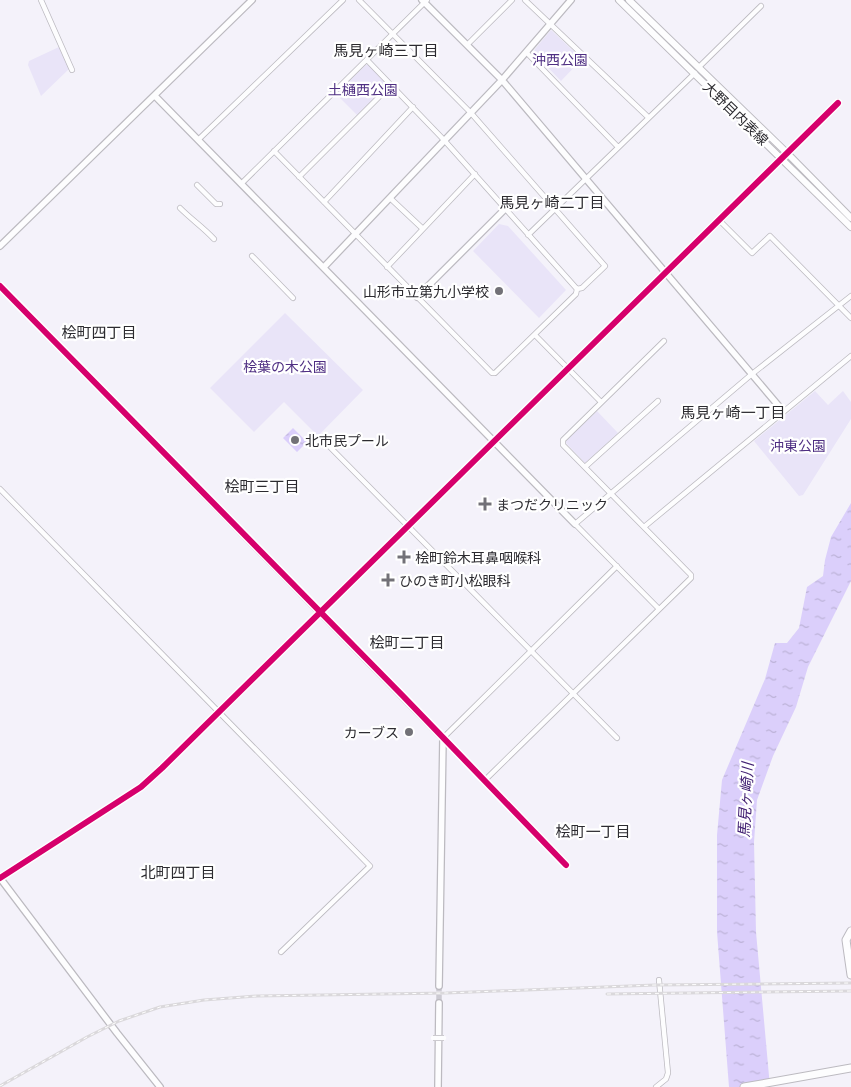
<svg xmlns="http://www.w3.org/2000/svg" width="851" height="1087" font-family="Lato,'Noto Sans JP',sans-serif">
<defs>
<pattern id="water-ripples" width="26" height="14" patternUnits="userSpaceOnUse" patternTransform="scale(1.25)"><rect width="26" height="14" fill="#dbcffb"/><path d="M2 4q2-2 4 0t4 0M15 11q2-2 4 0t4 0" fill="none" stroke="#bcb2d7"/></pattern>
</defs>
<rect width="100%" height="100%" fill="#f4f2fa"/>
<path fill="#e9e4f8" d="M551,30l31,29 -21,22 -27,-28 1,-4z
M59,47l10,22 -28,27 -13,-31 1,-4z
M366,65h4l19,19 -32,31 -21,-21z
M499,224l9,2 58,64 -27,28 -66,-67z
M285,313l78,77 -45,46 -34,-34 -30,30 -44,-44z
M815,391l13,14 15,-14 8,11v17l-48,76 -4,1 -45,-55z
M597,411l21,22 -33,30 -20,-21z"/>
<path fill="url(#water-ripples)" d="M293,428l14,14 -10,10 -14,-14z
M851,503v78l-43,86 -12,40 -23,49 -16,44 -3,42 2,90 14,155h-41l-12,-155v-97l5,-55 43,-101 10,-36h12l12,-15 8,-41 16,-11 2,-16 6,-23z"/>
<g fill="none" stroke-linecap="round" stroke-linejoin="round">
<path stroke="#cccad2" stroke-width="5.5" stroke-dasharray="5.5 3" stroke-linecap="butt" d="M439,986v17"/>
<g stroke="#bcbac0" stroke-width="6">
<path id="minor" d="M41,0l31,70
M359,0l112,113 134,153 -23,22 -5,1
M525,0l123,117
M467,45l45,-45
M527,53l91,94
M699,67l62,-61
M198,140l145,-140
M274,151l218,222h3l81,-79 1,-5 -133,-149 -77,-80
M299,177l92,-92
M241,184l186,-184
M197,185l19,19h4
M390,198l33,31
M324,202l89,-95
M180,208c12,12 23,19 34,31
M719,220l33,33 18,-17 81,82
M528,235l167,-162
M252,256l41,42
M387,267l88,-93
M535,335l66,67
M322,439l295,299
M585,467l73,-66
M0,489l370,377 -89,86
M644,527l207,-171
M659,609l-84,-85 177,-150 99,-78
M484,781l207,-203v-3l-128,-130v-5l101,-99
M566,865l-123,-127 174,-172
M656,1087l10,-8 2,-6 -9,-93"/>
</g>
<g stroke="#bcbac0" stroke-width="8">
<path id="tertiary" d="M422,0l80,80 281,331
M155,96l420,428
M0,246l252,-246
M324,267l178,-187 69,-80
M0,286l443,452 -4,248
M417,297l88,-88
M0,878l141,-91 21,-19 676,-665
M0,878l117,155 43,54
M438,1087l1,-84"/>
</g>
<g stroke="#bcbac0" stroke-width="8">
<path id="secondary" d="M619,0l232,227
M629,0l158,153 64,65"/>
</g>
<g stroke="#bcbac0" stroke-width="9">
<path id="primary" d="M851,931l-5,9 5,35
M744,1087l107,-19"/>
</g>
<use href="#minor" stroke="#fdfdfe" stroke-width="4.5"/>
<use href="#tertiary" stroke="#fdfdfe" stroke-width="5.5"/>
<use href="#secondary" stroke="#fdfdfe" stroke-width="6"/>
<use href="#primary" stroke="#fdfdfe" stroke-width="7"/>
<g stroke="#dad8db" stroke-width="3">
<path id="rail" d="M607,994l244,-3
M0,1086l87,-49 32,-16 41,-14 44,-7 53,-4 189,-3 209,-8 196,-2"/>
</g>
<use href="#rail" stroke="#fff" stroke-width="1" stroke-dasharray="4" stroke-linecap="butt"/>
<g stroke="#bcbac0" stroke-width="6" stroke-linecap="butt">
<path id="minor-bridge" d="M433,1038h11"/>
</g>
<use href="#minor-bridge" stroke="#fdfdfe" stroke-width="4.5"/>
<g stroke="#fff" stroke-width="9">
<path id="cycleway" d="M0,286l402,409 164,170
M0,878l141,-91 21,-19 676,-665"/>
</g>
<use href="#cycleway" stroke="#d6006c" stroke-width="6"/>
</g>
<g fill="#727177" stroke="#fff" stroke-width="2">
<circle cx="499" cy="291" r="5"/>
<circle cx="295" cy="440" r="5"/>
<path d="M482.5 496.5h5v5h5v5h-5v5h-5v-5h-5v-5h5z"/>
<path d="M401.5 549.5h5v5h5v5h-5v5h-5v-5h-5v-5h5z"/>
<path d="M385.5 572.5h5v5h5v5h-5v5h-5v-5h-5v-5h5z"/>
<circle cx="409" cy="732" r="5"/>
</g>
<g text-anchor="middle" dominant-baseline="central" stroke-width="4.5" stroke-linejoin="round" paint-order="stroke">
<g font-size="14" fill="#4f2f83" stroke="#fff">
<text x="560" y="59">沖西公園</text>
<text x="363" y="89">土樋西公園</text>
<text x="285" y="366">桧葉の木公園</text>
<text x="798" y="445">沖東公園</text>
</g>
<g font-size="14" fill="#2c2b30" stroke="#fff">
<text transform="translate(736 113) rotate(44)">大野目内表線</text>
</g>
<g font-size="14" fill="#2c2b30" stroke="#fff" text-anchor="start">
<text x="489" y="291" text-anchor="end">山形市立第九小学校</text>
<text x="305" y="440">北市民プール</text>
<text x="496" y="504">まつだクリニック</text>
<text x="415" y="557">桧町鈴木耳鼻咽喉科</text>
<text x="399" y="580">ひのき町小松眼科</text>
<text x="399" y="732" text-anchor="end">カーブス</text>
</g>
<g font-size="15" fill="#2c2b30" stroke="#fff">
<text x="386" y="50">馬見ヶ崎三丁目</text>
<text x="552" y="202">馬見ヶ崎二丁目</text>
<text x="99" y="332">桧町四丁目</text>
<text x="733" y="412">馬見ヶ崎一丁目</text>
<text x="262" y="486">桧町三丁目</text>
<text x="407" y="642">桧町二丁目</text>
<text x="593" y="831">桧町一丁目</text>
<text x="178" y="872">北町四丁目</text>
</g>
<g font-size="15" font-style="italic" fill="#422173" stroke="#fff">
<text transform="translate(745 800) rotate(-87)">馬見ヶ崎川</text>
</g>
</g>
</svg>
